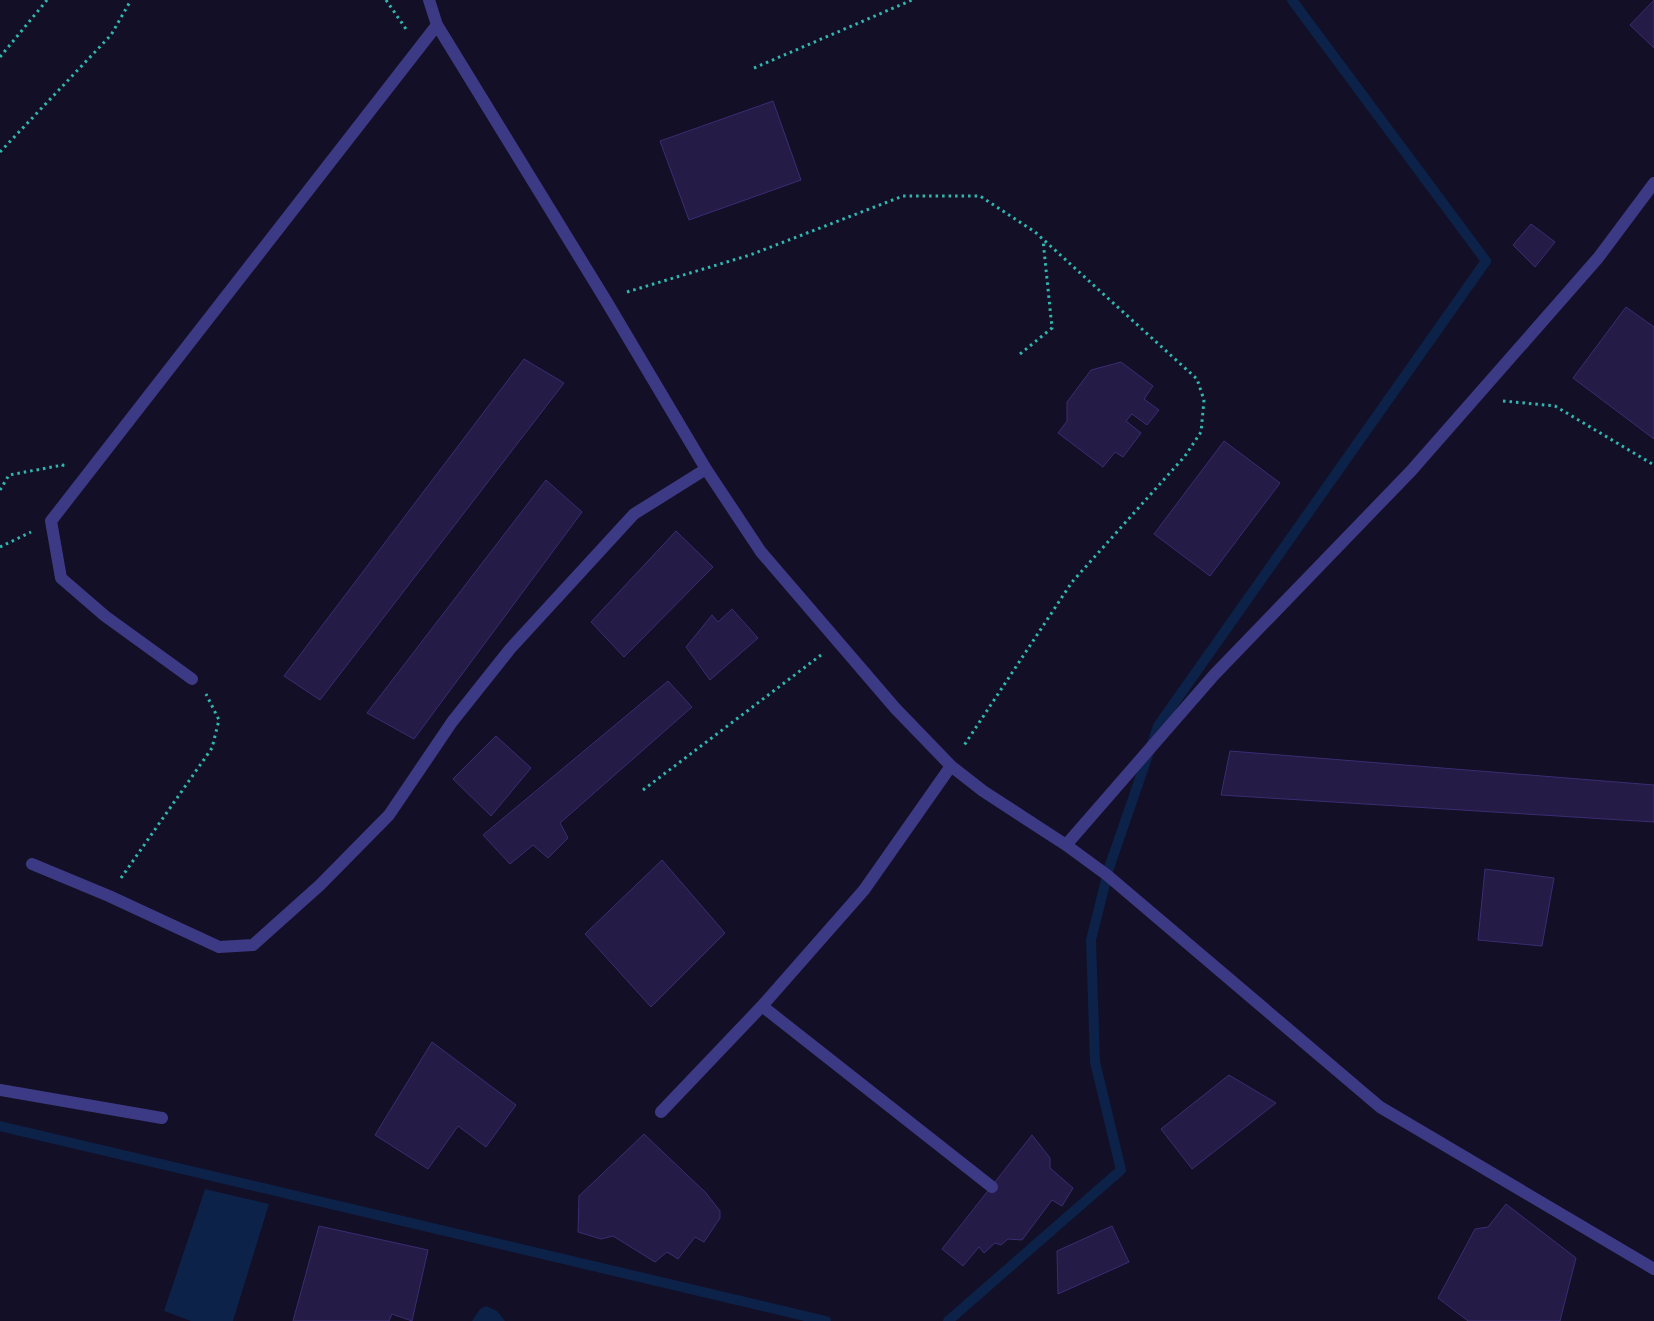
<svg xmlns="http://www.w3.org/2000/svg" width="1654" height="1321" font-family="'Open Sans',sans-serif">
<rect width="100%" height="100%" fill="#130f26"/>
<path fill="#0c2248" d="M205,1189l64,15 -36,117h-42l-27,-10z
M486,1306l11,5 8,10h-33l8,-12z"/>
<g fill="none" stroke-linecap="round" stroke-linejoin="round">
<path stroke="#0c2248" stroke-width="10" d="M0,1126l826,195
M948,1321l173,-151 -26,-108 -4,-122 18,-72 49,-142 328,-465 -194,-261"/>
</g>
<path fill="#241b47" stroke="#3b2d73" d="M1654,0v48l-24,-23z
M773,101l28,79 -112,40 -29,-79z
M1531,224l24,18 -20,25 -22,-22z
M1626,307l28,20v112l-81,-61z
M524,359l40,24 -244,317 -36,-24z
M1121,362l32,24 -9,13 15,11 -12,15 -15,-11 -6,7 15,12 -18,24 -8,-5 -12,15 -45,-34 9,-12v-19l24,-32z
M1224,441l56,42 -70,93 -56,-42z
M546,480l36,32 -168,227 -47,-26z
M676,531l37,36 -89,90 -33,-35z
M732,609l26,29 -48,42 -24,-33 26,-32 6,7z
M668,681l24,26 -132,116 8,15 -20,20 -15,-13 -23,19 -27,-29z
M496,736l35,32 -40,48 -38,-37z
M1230,751l424,34v37l-433,-27z
M662,860l63,73 -74,74 -66,-73z
M1485,869l69,9 -12,68 -64,-6z
M432,1042l84,63 -30,42 -28,-21 -30,43 -53,-34z
M1229,1075l47,28 -84,66 -31,-40z
M644,1134l62,59 14,18v7l-16,24 -9,-5 -17,22 -11,-7 -12,10 -42,-26 -12,3 -23,-7 1,-36z
M1032,1135l18,23v10l23,20 -11,18 -10,-6 -30,40 -14,-1 -7,6 -6,-2 -11,10 -5,-6 -16,19 -21,-17z
M1506,1204l70,54 -16,63h-92l-30,-23 37,-69 13,-2z
M319,1226l109,24 -16,71 -20,-7 -3,7h-96z
M1112,1226l17,36 -71,32 -1,-43z"/>
<g fill="none" stroke-linecap="round" stroke-linejoin="round">
<path stroke="#2fb8b0" stroke-width="3" stroke-dasharray="2.5 4" stroke-linecap="butt" d="M386,0l20,29
M0,57l47,-57
M754,68l158,-68
M0,152l111,-117 20,-35
M627,292l123,-37 153,-59h77l55,36 162,147 7,21 -3,32 -16,24 -113,126 -109,165
M1020,354l32,-26 -9,-88
M1503,401l52,5 99,59
M0,490l9,-15 54,-10 -1,4
M0,547l31,-15
M643,790l178,-135
M121,878l91,-130 7,-28 -13,-26"/>
<path stroke="#3d3a85" stroke-width="12" d="M429,0l8,25 168,274 101,170 55,83 134,156 56,58 32,25 83,54 41,30 273,232 274,162
M192,679l-87,-63 -44,-38 -10,-57 386,-496
M1066,845l148,-170 197,-204 187,-213 56,-75
M32,864l77,32 110,51 34,-2 67,-60 69,-70 63,-93 58,-73 124,-135 72,-45
M762,1006l230,181
M0,1090l162,28
M661,1112l101,-106 102,-116 87,-124"/>
</g>
</svg>
